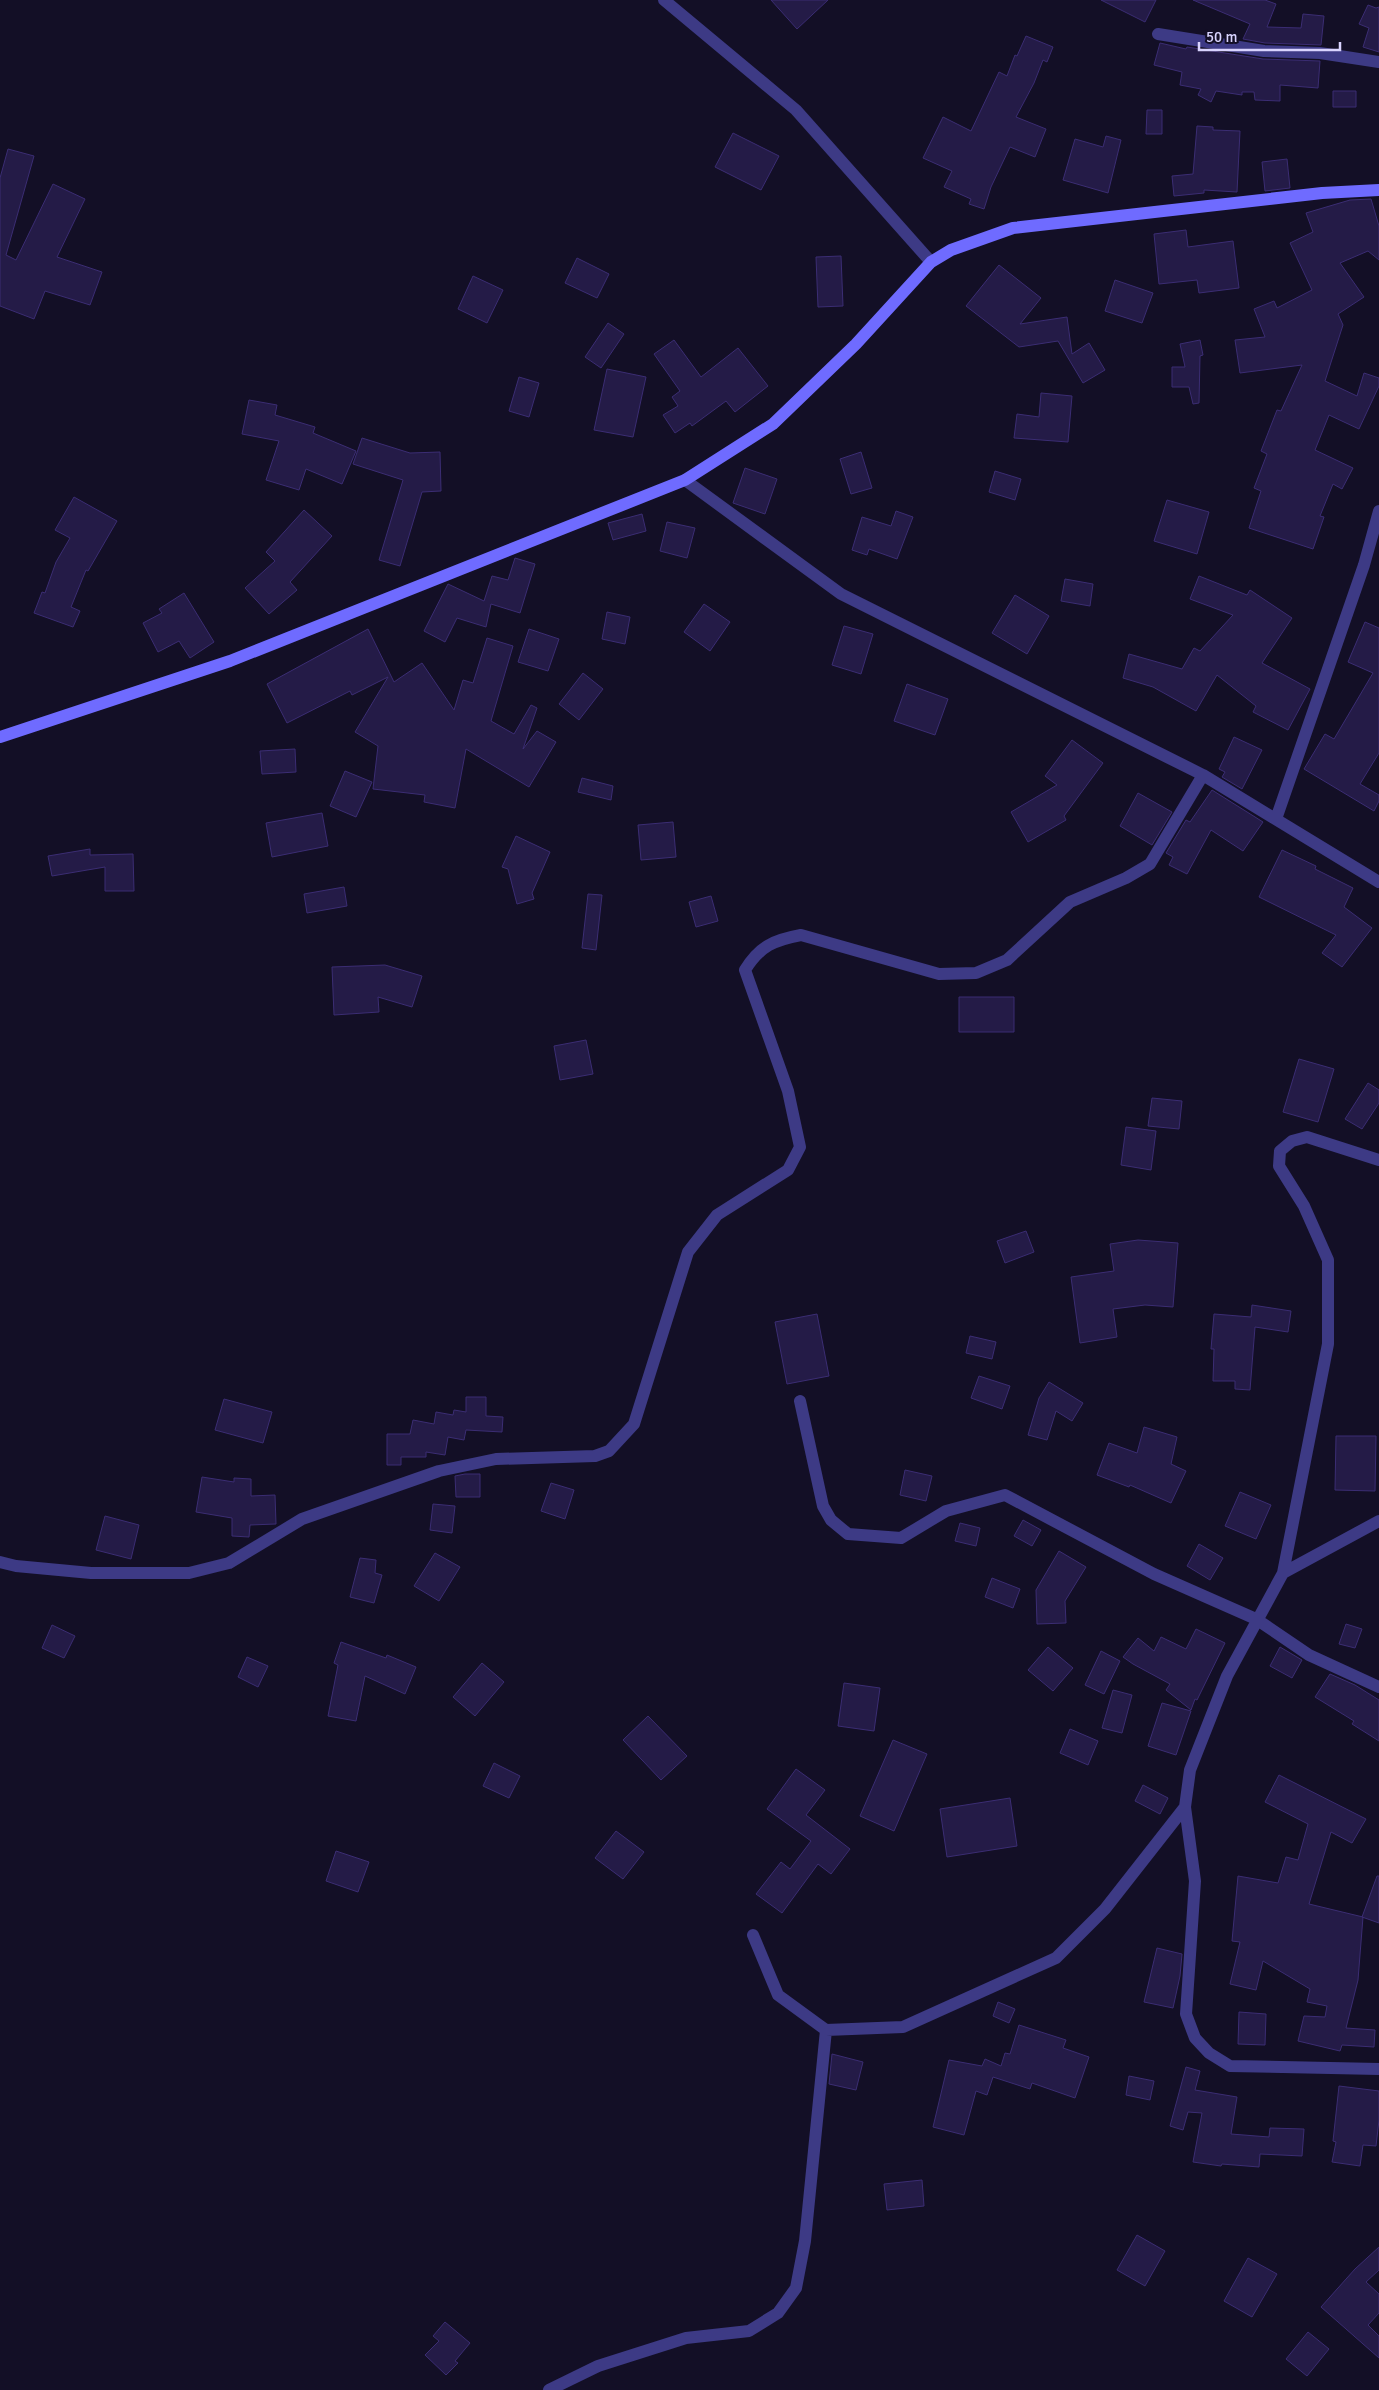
<svg xmlns="http://www.w3.org/2000/svg" width="1379" height="2390" font-family="Signika,sans-serif">
<rect width="100%" height="100%" fill="#130f26"/>
<path fill="#241b47" stroke="#3b2d73" d="M771,0h57l-31,29z
M1101,0h55l-11,22z
M1193,0h72l11,4 -9,23 34,1 2,-14 21,2 -3,29 -56,-2 -22,-4 7,-15z
M1368,5l8,3 3,-1v45l-16,-5 6,-19 -10,-4z
M1026,36l27,11 -6,15 -4,-2 -9,23 -18,34 30,12 -11,28 -25,-10 -19,40 -7,22 -15,-5 2,-5 -27,-12 8,-16 -29,-13 20,-41 28,14 28,-59 8,4 8,-21 2,1z
M1160,43l26,6 1,-2 76,12 57,2 -2,27 -38,-3v16l-25,-1 -1,-8h-12v3l-26,-4 -5,11 -13,-7 3,-6 -21,-4 2,-13 -28,-7z
M1333,91h23v16h-23z
M1147,110h15v24h-16z
M1197,126l16,1v3l27,1 -3,61 -33,-2v3l-30,3 -2,-20 21,-2z
M733,133l46,23 -18,34 -46,-23z
M1106,136l15,4 -13,53 -45,-13 12,-41 28,8z
M8,149l26,7 -28,99 10,5 37,-76 32,15 -28,58 45,15 -12,33 -45,-14 -11,28 -34,-13v-128z
M1287,159l3,29 -25,3 -3,-29z
M1371,199l8,27v34l-11,-9 -28,12 24,34 -26,17 5,11 -18,56 32,15 7,-23 15,5v8l-20,43 -30,-14 -14,35 38,18 -11,21 -9,-5 -13,32 4,1 -11,32 -64,-21 12,-37 -7,-3 13,-34 -6,-3 16,-41 4,1 21,-46 -62,8 -5,-33 30,-3 -11,-28 20,-8 3,7 35,-18 -22,-47 23,-11 -7,-19 44,-13z
M1186,230l2,17 45,-6 6,47 -40,5 -2,-13 -38,4 -5,-50z
M841,256l2,50 -25,1 -2,-50z
M577,258l32,16 -12,24 -32,-15z
M999,265l42,33 -21,26 47,-7 5,37 17,-11 16,27 -22,13 -25,-42 -39,6 -53,-41z
M473,276l30,14 -16,33 -29,-14z
M1115,280l38,13 -11,30 -37,-12z
M608,323l16,11 -23,34 -16,-11z
M674,340l27,37 37,-29 30,38 -33,26 -9,-11 -34,25 -2,-3 -15,10 -12,-18 15,-9 -6,-9 8,-6 -26,-37z
M1200,340l3,15 -3,1 -1,47 -6,1 -4,-17h-17v-20h13l-5,-23z
M607,369l39,8 -13,60 -39,-7z
M519,377l20,6 -10,34 -20,-6z
M1041,393l31,3 -4,46 -54,-4 3,-24 22,3z
M249,400l28,5 -2,10 40,12 -2,6 43,18 -14,33 -36,-15 -7,21 -33,-10 13,-39 -37,-7z
M362,438l48,15 30,-1 1,39 -19,1 -22,74 -21,-6 24,-80 -50,-16z
M861,452l11,36 -21,6 -11,-35z
M745,468l32,11 -12,35 -32,-11z
M995,471l26,8 -6,21 -26,-8z
M74,497l43,24 -29,50 -2,-1 -15,37 9,4 -7,16 -39,-14 8,-21 3,1 11,-31 14,-24 -15,-8z
M1167,500l42,12 -12,42 -43,-13z
M304,510l28,26 -42,46 7,8 -28,24 -24,-26 30,-27 -9,-9z
M896,511l17,6 -16,42 -28,-10 -2,6 -15,-5 10,-33 29,9z
M642,514l4,17 -33,9 -5,-17z
M667,522l28,6 -8,30 -27,-7z
M515,558l20,6 -15,49 -29,-9 -5,23 -29,-9 -12,24 -21,-11 24,-47 36,17 8,-25 16,4z
M1199,576l48,19 3,-5 42,28 -30,45 48,26 -22,41 -35,-18 3,-6 -39,-31 -21,36 -43,-24 -30,-9 6,-24 53,15 12,-21 6,3 33,-36 -43,-16z
M1065,579l28,5 -3,22 -29,-5z
M184,593l30,49 -24,16 -11,-17 -21,11 -15,-29 19,-10 -3,-4z
M1015,595l34,21 -22,38 -35,-21z
M704,604l26,18 -20,29 -26,-19z
M607,612l23,5 -5,27 -23,-5z
M1365,622l14,6v125l-19,31 19,11v6l-5,10 -70,-42 21,-35 9,5 39,-66 -25,-11z
M844,626l29,8 -12,40 -29,-9z
M368,629l26,53 28,-19 32,47 9,-30 10,3 14,-45 26,8 -22,75 23,13 17,-29 6,3 -14,41 14,-18 19,11 -27,45 -63,-38 -11,59 -31,-6 1,-7 -52,-6 5,-43 -23,-14 33,-55 -36,18 -2,-4 -63,32 -20,-39z
M529,629l30,10 -11,32 -30,-9z
M583,673l20,16 -24,31 -20,-16z
M907,684l41,15 -13,36 -41,-14z
M1234,737l28,13 -20,39 -20,-12 3,-5 -6,-3z
M1072,740l31,23 -39,53 2,4 -38,22 -17,-30 46,-27 -12,-9z
M295,749l1,23 -34,2 -2,-23z
M345,771l27,11 -16,35 -26,-11z
M582,778l31,8 -2,14 -33,-8z
M1212,790l51,32 -20,29 -32,-21 -24,44 -18,-9 4,-8 -7,-4 20,-33 4,2z
M1138,793l34,19 -20,33 -32,-19z
M322,813l6,33 -56,11 -6,-34z
M673,822l3,35 -35,3 -3,-35z
M516,836l34,16 -18,41 2,6 -17,5 -9,-35 -6,-2z
M90,849v6l43,-1 1,37h-29v-24l-53,9 -4,-20z
M1282,850l34,16 -1,3 38,19 -9,19 28,21 -30,39 -20,-14 14,-18 -77,-38z
M344,887l3,19 -40,7 -3,-19z
M588,894l14,1 -6,55 -14,-2z
M711,896l7,25 -22,6 -7,-25z
M385,965l37,11 -10,31 -34,-10 1,15 -45,3 -2,-48z
M959,997h55v35h-55z
M586,1040l7,34 -33,6 -6,-34z
M1299,1059l35,10 -16,53 -35,-10z
M1368,1083l11,7v13l-17,26 -17,-10z
M1152,1098l30,3 -3,28 -31,-3z
M1126,1127l30,4 -5,39 -30,-5z
M1026,1231l8,21 -29,11 -8,-22z
M1138,1240l40,3 -5,64 -28,-2 -32,4 4,28 -37,6 -9,-66 43,-6 -4,-27z
M1252,1305l39,6 -3,21 -33,-5 -5,63 -15,-1v-8h-22l1,-32h-3l3,-35 37,3z
M817,1314l12,62 -42,8 -12,-62z
M970,1336l26,6 -4,17 -26,-6z
M979,1376l31,10 -8,23 -31,-11z
M1049,1382l34,21 -11,18 -16,-10 -9,29 -19,-5 11,-37z
M466,1397h20v19l17,1 -1,15 -36,-2 -2,10 -16,-3 -3,18 -19,-3v5h-25v8h-14v-31h23l3,-14 21,4 2,-12 17,3 1,-5 12,2z
M224,1399l48,13 -9,31 -48,-13z
M1144,1427l33,10 -6,27 15,7 -15,32 -41,-18 -1,2 -32,-12 12,-32 28,10z
M1336,1436h40l-1,55 -40,-1z
M905,1470l27,6 -6,25 -26,-6z
M465,1474h15v23h-24l-1,-21z
M202,1477l32,5v-4l17,1v17l24,-1 1,29 -26,1 -1,12 -17,-1v-18l-36,-6z
M551,1483l23,7 -9,29 -24,-8z
M1240,1492l31,13 -15,34 -31,-13z
M433,1504l22,2 -3,27 -22,-3z
M105,1516l34,9 -8,34 -35,-9z
M1023,1520l18,10 -9,16 -18,-10z
M960,1523l20,5 -4,18 -21,-5z
M1199,1544l24,14 -13,22 -23,-14z
M1059,1551l27,16 -21,34 1,22 -29,1 -1,-34z
M435,1553l25,14 -21,34 -25,-15z
M360,1558l16,2 -1,13 7,2 -8,28 -24,-6z
M992,1578l28,11 -7,19 -28,-11z
M1346,1624l16,5 -7,19 -16,-4z
M52,1625l23,11 -11,22 -22,-10z
M1196,1629l29,14 -28,57 -2,-1 -4,11 -25,-20 4,-6 -37,-20 -10,-7 15,-19 16,13 7,-14 25,12z
M341,1642l45,16 1,-3 29,12 -11,27 -40,-18 -9,45 -28,-5 10,-51 -4,-2z
M1048,1647l25,21 -20,23 -25,-21z
M1280,1647l22,13 -10,18 -22,-12z
M1101,1651l19,10 -16,33 -19,-9z
M247,1657l21,9 -10,21 -20,-10z
M482,1663l22,19 -29,34 -22,-19z
M1330,1674l25,11 24,15v41l-27,-17 2,-3 -39,-24z
M844,1683l36,5 -6,43 -36,-5z
M1113,1690l19,5 -10,38 -20,-5z
M1162,1703l29,8 -15,44 -28,-9z
M648,1716l39,40 -26,24 -38,-40z
M1070,1729l28,12 -10,24 -28,-12z
M893,1740l34,14 -33,77 -34,-15z
M494,1763l26,13 -11,22 -26,-12z
M796,1769l29,21 -19,25 44,34 -19,25 -13,-10 -36,49 -26,-19 25,-32 9,7 21,-28 -44,-32z
M1279,1775l87,44 -14,24 -21,-11 -22,72 54,13 -5,63 -12,48 29,2 -1,17 -32,-2 -2,6 -42,-10 6,-25 21,1 2,-11 -20,-4 3,-13 -47,-28 -7,29 -26,-6 10,-42 -8,-1 6,-65 40,7 8,-26 12,3 10,-36 -43,-22z
M1143,1785l25,13 -8,16 -25,-13z
M1010,1798l7,48 -70,11 -7,-48z
M616,1831l28,21 -21,27 -28,-21z
M336,1851l33,11 -11,30 -32,-11z
M1377,1876h2v47l-17,-6z
M1157,1948l25,6 -2,22 -7,32 -29,-6z
M998,2002l17,7 -6,14 -16,-7z
M1239,2012l27,2 -1,31 -27,-1z
M1019,2025l47,15 -3,8 26,9 -14,41 -43,-15 -2,6 -37,-12 -6,18 -11,-4 -12,44 -31,-8 16,-67 33,6 3,-7 16,7 4,-13 5,1z
M832,2054l31,8 -7,28 -27,-6z
M1186,2067l14,4 -5,19 42,7 -6,37 38,3 1,-9 34,1 -2,27 -42,-2 -1,13 -37,-3 -1,2 -28,-4 9,-49 -14,-1 -5,18 -13,-4z
M1129,2076l25,5 -4,19 -24,-5z
M1339,2086l40,5v29l-3,26 -13,-1 -3,21 -28,-4 4,-20 -3,-1z
M922,2180l2,26 -37,4 -3,-26z
M1137,2235l28,16 -20,35 -28,-16z
M1379,2247v23l-13,12 13,12v19l-11,12 11,11v22l-58,-51 34,-38z
M1248,2258l29,16 -25,43 -28,-16z
M445,2322l25,21 -15,18 3,2 -12,12 -21,-20 14,-14 -6,-5z
M1308,2332l21,17 -22,27 -21,-17z"/>
<g fill="none" stroke-linecap="round" stroke-linejoin="round">
<path stroke="#3d3a85" stroke-width="12" d="M664,0l132,110 135,152
M1158,34l106,17 56,2 59,9
M685,480l156,114 362,181 176,107
M1276,819l88,-254 15,-54
M800,1401l23,105 8,14 17,14 53,4 45,-27 59,-16 149,79 102,45 53,36 70,32
M1379,1521l-96,52 -56,103 -37,94 -5,37 10,74 -9,133 9,24 14,15 21,13 149,3
M0,1562l16,4 75,7h98l40,-10 73,-44 137,-48 57,-12 99,-3 14,-5 25,-27 54,-172 29,-37 71,-45 12,-23 -12,-56 -43,-121c15,-24 29,-30 56,-35l138,39 37,-1 31,-13 63,-58 56,-24 24,-14 53,-89
M1283,1573l45,-229v-84l-24,-54 -25,-40 1,-15 12,-10 15,-4 72,23
M753,1935l25,60 48,35 77,-3 153,-69 49,-49 80,-102
M549,2390l49,-24 88,-28 63,-7 29,-18 18,-25 9,-47 21,-211"/>
<path stroke="#6f6bff" stroke-width="12" d="M0,737l230,-76 455,-181 88,-56 83,-80 75,-82 20,-12 62,-22 309,-35 57,-3"/>
</g>
<path d="M1199 42v8h141v-8" fill="none" stroke="#d9d4ff" stroke-width="2.5"/>
<text x="1206" y="42" font-size="15" fill="#d9d4ff" stroke="#130f26" stroke-width="4" paint-order="stroke">50 m</text>
</svg>
